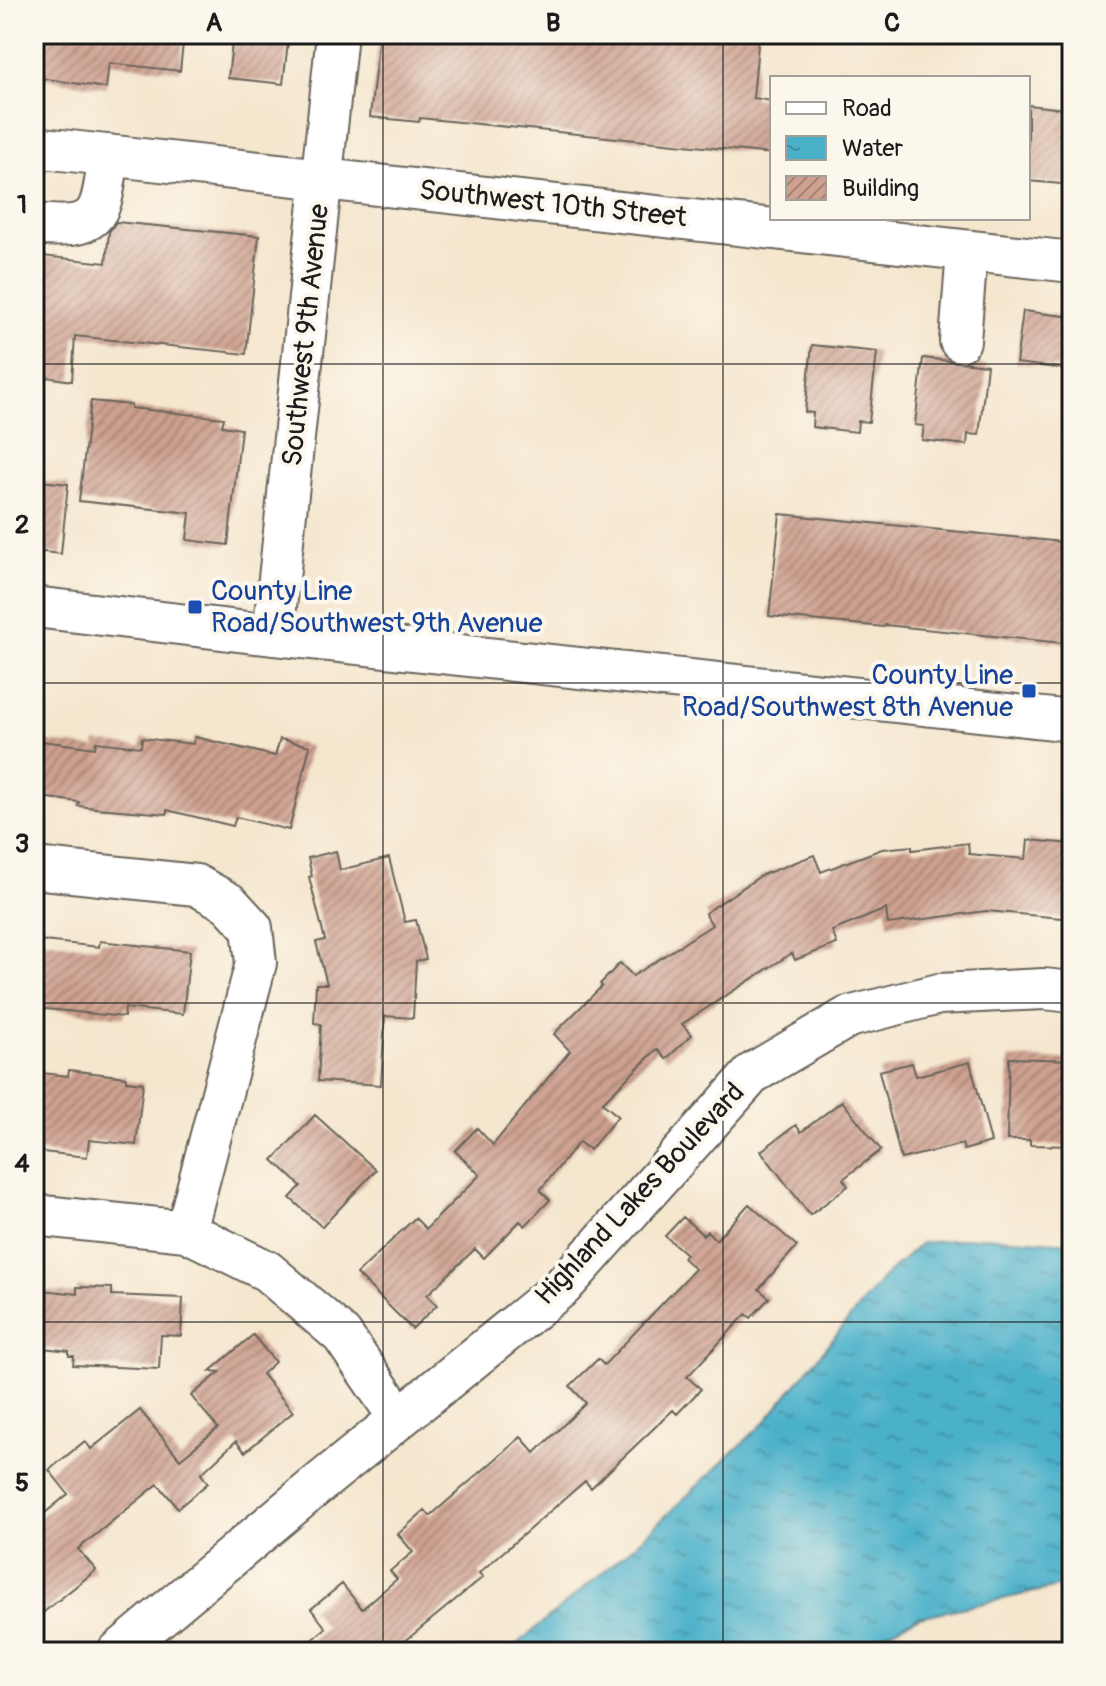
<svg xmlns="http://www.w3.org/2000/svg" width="1106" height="1686" font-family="Pangolin,sans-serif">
<defs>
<pattern id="water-ripples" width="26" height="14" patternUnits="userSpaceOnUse" patternTransform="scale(2)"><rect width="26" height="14" fill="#4bb1ca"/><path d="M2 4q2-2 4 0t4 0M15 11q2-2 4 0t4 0" fill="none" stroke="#3e8fa3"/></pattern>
<pattern id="building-hatch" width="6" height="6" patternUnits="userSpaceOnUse" patternTransform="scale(2)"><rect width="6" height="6" fill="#cea08f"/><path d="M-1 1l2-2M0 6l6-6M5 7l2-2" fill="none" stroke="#a68274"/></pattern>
</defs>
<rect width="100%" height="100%" fill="#fbf7ec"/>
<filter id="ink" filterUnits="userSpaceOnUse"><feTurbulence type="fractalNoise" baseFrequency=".0125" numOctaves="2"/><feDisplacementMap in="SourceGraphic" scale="16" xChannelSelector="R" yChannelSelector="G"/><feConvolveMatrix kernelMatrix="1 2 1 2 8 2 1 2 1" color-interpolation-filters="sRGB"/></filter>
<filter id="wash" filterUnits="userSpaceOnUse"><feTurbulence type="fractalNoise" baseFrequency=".006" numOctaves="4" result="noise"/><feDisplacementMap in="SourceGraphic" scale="32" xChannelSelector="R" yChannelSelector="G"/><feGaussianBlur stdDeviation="1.8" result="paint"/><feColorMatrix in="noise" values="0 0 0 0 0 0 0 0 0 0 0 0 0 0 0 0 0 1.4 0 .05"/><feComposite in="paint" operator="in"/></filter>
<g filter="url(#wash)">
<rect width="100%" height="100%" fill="#f5e6ce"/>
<path fill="url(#water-ripples)" stroke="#346673" stroke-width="2" d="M983,1237l89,6v341l-153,33 -70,35h-341l127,-107 131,-124 116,-142 39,-36z"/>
<g id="blocks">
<path fill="url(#building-hatch)" d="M34,34h150l-4,37 -71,-8 -3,25 -72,-11z
M233,34h56l-6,50 -55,-6z
M379,34h380l-6,64 19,3v53l-352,-36 -1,4 -49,-5z
M1028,105l44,5v75l-44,-4z
M116,222l143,14 -13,118 -171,-18 -3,45 -38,-6v-120l72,8 3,-31z
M1023,311l49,6v53l-56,-7z
M812,345l65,7 -8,70 -11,-1 -1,11 -45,-5 1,-14 -8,-1z
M923,358l64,7 -8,70 -11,-1 -1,11 -45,-5 2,-14 -9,-1z
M91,401l40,4v3l93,10 -2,8 19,3 -13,116 -41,-5 3,-27 -111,-12z
M40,481l28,3 -7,70 -27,-3v-56l4,1z
M780,514l292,29v101l-187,-19 -1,2 -115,-11z
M195,737l80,19 5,-17 30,7 -21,84 -53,-13 -3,9 -66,-16v4l-71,-6 -18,-2 1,-4 -45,-6v-56l61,8 1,-6 45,5 1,-9 51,6z
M1028,840l44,4v75l-86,-8 -98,13 -2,-15 -54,22 5,13 -42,16 -3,-7 -110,71 10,11 -26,24 -9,-10 -55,54 16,13 -28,34 -11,-8 -39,48 10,10 -25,26 -5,-5 -36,37 -9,-9 -48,46 10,10 -25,24 -55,-55 58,-56 11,11 54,-54 -25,-24 22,-23 16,17 77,-94 -16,-17 48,-48 -2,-2 20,-21 13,13 79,-51 -7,-12 57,-38 52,-20 7,17 61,-23 30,-3v4l56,-7 1,11 57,5z
M336,851l4,19 49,-12 16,64 11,-2 10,39 -10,2 -3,57 -28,-2 -4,69 -63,-4 3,-57 -7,-1 2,-39h11l-11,-42 9,-2 -16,-63 3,-1 -4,-18z
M34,940l65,7 1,-6 90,10 -7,63 -58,-6 -1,9 -87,-9 1,-7h-4z
M1009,1058l63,2v86l-42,-1v-5h-23z
M970,1062l21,80 -27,8 -2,-6 -61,15 -22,-88 33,-8 4,13z
M69,1070l57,7v4l17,2 -7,62 -47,-5 -2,17 -53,-6v-79l34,4z
M842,1101l39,49 -38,29 5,7 -38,29 -49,-64 35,-26 5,7z
M315,1115l61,55 -54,57 -32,-29 11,-12 -28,-26z
M749,1204l48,42 -38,43 10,9 -18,20 -5,-4 -59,63 14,12 -24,25 -4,-4 -82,78 -6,-7 -106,92 4,4 -91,75h-95l29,-24 -15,-19 31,-25 20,25 35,-30 -7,-8 23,-19 -15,-18 27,-24 5,6 91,-79 14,16 51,-50 -16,-17 28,-27 6,6 91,-96 -12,-11 3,-4 -21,-18 18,-19 20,18 4,-4 9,9z
M77,1287l35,1v7l71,3 -2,38 -20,-1 -2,34 -86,-4 1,-9h-5v-5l-35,-4v-58l43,5z
M253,1335l22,27 -13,12 31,38 -48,40 -9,-11 -35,33 7,9 -30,25 -20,-24 -80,65 18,21 -62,50v-98l34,-28 -19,-24 36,-29 6,8 49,-39 40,49 38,-31 -27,-32 29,-24 -10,-1z"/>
</g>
</g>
<g filter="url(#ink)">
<use href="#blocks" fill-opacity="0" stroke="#68635a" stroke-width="2"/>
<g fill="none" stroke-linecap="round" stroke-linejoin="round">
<g stroke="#68635a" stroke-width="44">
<path id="minor" d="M34,147l1038,115
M34,224c69,7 66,-9 75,-69
M960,341l7,-90
M34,607l239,28 799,86
M273,635l64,-601
M34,868l162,17 33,18 23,25 4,35 -70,268
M34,1215l152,16 81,40 75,64 57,83
M118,1652l198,-166 247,-200 190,-213 95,-56 91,-23 105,-5 28,3"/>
</g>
<use href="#minor" stroke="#fff" stroke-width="40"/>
</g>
</g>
<path fill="none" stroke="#1c1c1c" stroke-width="2" stroke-opacity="0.55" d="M383,34v1618M723,34v1618M34,364h1038M34,683h1038M34,1003h1038M34,1322h1038"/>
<g fill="#1a4fb4" stroke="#fbf7ec" stroke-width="3">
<rect x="187" y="599" width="16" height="16" rx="4"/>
<rect x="1021" y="683" width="16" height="16" rx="4"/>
</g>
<g text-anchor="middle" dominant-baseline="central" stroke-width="8" stroke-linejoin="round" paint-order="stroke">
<g font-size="28" fill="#1c1c1c" stroke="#fbf7ec">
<text transform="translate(553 204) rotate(6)">Southwest 10th Street</text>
<text transform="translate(306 335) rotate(-84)">Southwest 9th Avenue</text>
<text transform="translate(640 1194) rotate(-47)">Highland Lakes Boulevard</text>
</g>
<g font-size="28" fill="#164399" stroke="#fbf7ec" text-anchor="start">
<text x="211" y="591">County Line<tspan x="211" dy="32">Road/Southwest 9th Avenue</tspan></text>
<text x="1013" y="675" text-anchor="end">County Line<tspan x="1013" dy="32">Road/Southwest 8th Avenue</tspan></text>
</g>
</g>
<rect width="1106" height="1686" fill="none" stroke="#fbf7ec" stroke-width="88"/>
<rect x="770" y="76" width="260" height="144" fill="#fbf7ec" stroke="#a29f99" stroke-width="2"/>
<rect x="786" y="102" width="40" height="12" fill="#ffffff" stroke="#a29f99" stroke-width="2"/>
<text x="842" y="116" font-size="24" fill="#1c1c1c">Road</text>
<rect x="786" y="136" width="40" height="24" fill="url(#water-ripples)" stroke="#a29f99" stroke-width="2"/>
<text x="842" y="156" font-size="24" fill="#1c1c1c">Water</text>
<rect x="786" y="176" width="40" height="24" fill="url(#building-hatch)" stroke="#a29f99" stroke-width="2"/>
<text x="842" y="196" font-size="24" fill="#1c1c1c">Building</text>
<rect x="44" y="44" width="1018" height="1598" fill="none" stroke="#1c1c1c" stroke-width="3"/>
<g font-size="26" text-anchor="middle" font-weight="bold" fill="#1c1c1c">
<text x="214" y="31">A</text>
<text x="553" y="31">B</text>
<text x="892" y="31">C</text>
<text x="22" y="213">1</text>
<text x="22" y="533">2</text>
<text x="22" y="852">3</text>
<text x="22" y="1172">4</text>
<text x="22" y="1491">5</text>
</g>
</svg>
